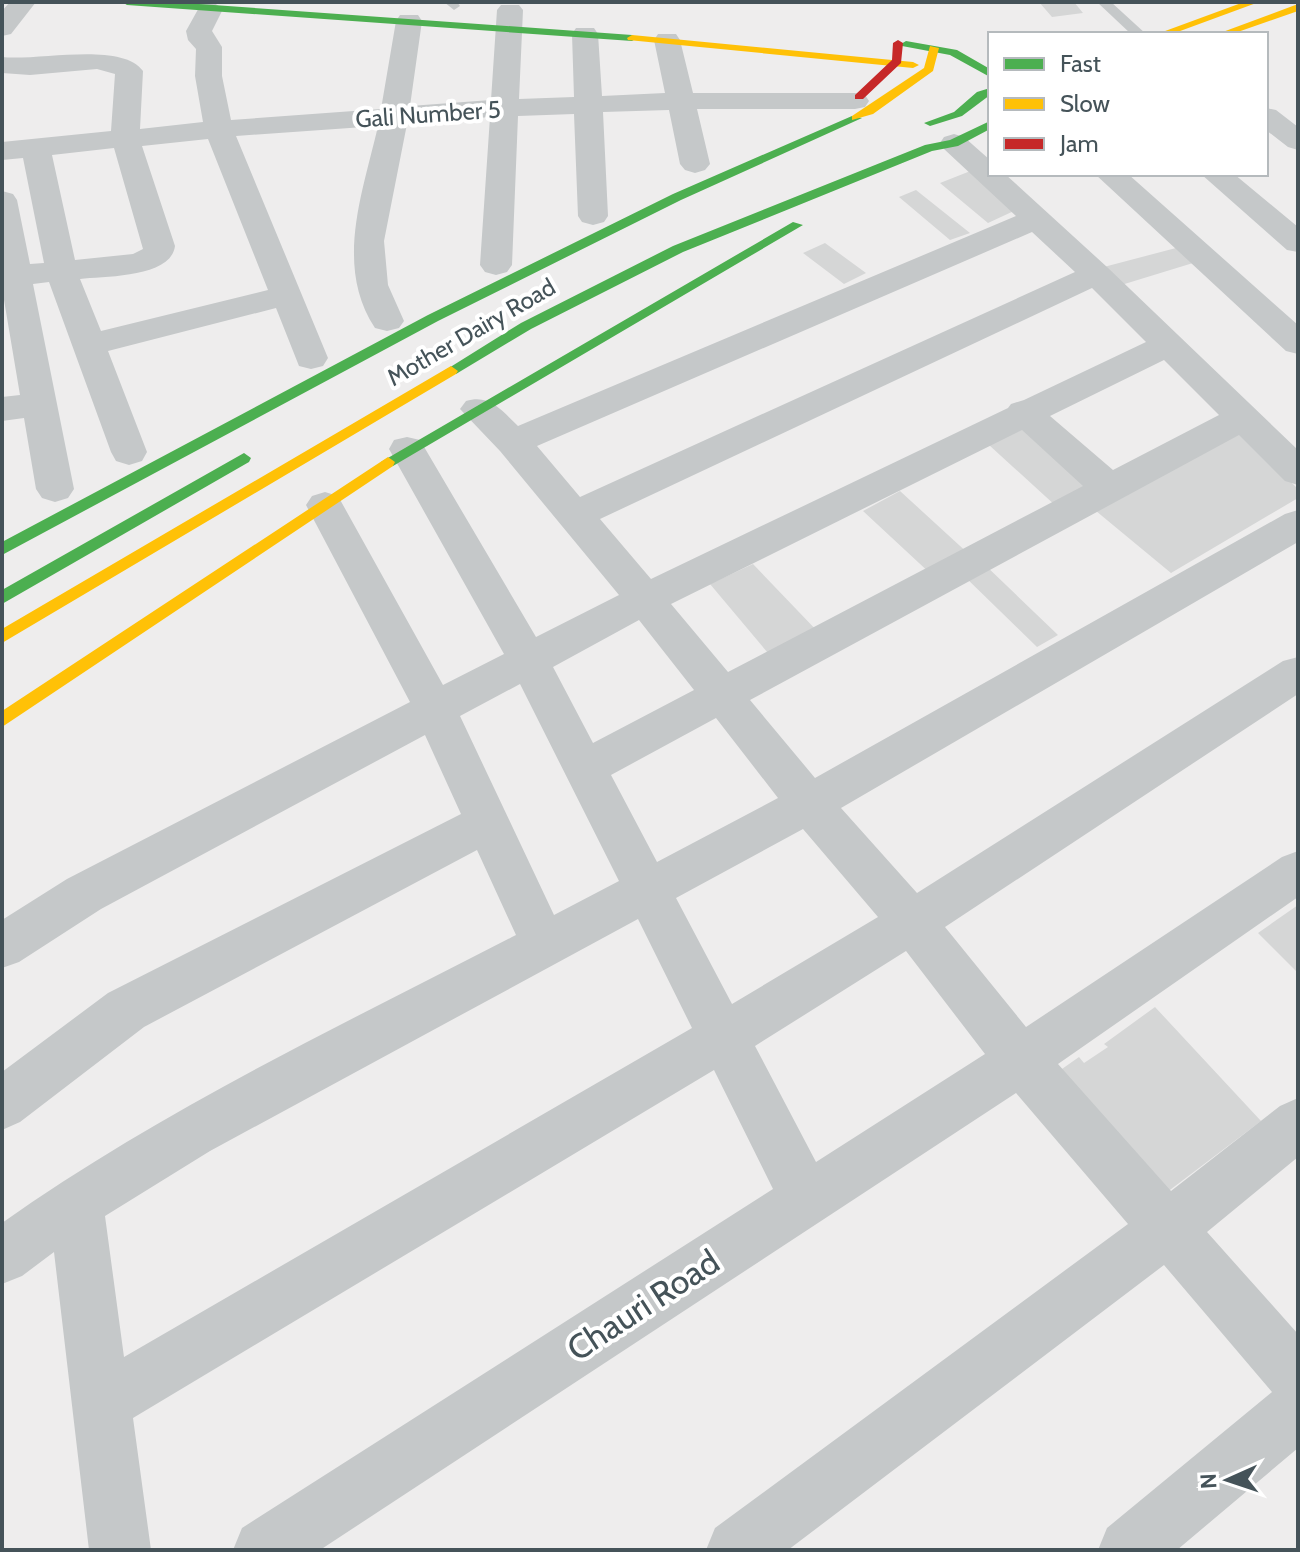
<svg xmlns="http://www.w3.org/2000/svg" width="1300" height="1552" font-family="Cabin,sans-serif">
<rect width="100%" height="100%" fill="#eeeded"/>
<path fill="#d5d6d6" d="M1039,2h35l9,11 -31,4z
M973,170l43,40 -28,13 -48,-40z
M916,190l54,43 -20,7 -51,-43z
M825,243l41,30 -22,11 -41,-31z
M1176,248l17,15 -75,23 -18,-18z
M1234,426l64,63v9l-127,75 -81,-67z
M1025,428l70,60 -38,19 -68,-62z
M900,491l71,65 -38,20 -70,-65z
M983,563l75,72 -21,12 -75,-73z
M753,564l68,71 -48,24 -63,-75z
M1298,905v68l-40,-40z
M1155,1007l106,114 -103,78 -106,-123 27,-19 5,6 24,-16 -4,-3z"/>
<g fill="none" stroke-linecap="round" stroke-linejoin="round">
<path fill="#c5c8c9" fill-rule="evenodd" d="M444,2h13l3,4 -6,4z
M1097,2h14l35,32h-15z"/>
<path fill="#c5c8c9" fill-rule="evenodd" d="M10,2h26l-25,32 -9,2v-25z
M213,2l10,7 -11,22 10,16v29l9,44 150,-11 15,-88 4,-6h18l4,6 -12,85 81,-6 6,-90 4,-5h18l4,5 -4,89 55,-2 -2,-63 4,-6h18l4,6 4,62 63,-3 -11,-53 4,-6h18l4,6 13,53h162l10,2 4,6 -4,6 -10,2h-158l13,55 -5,6 -10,3 -10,-3 -5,-6 -11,-54 -66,2 5,104 -4,6 -11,3 -11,-3 -4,-6 -4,-102 -56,2 -6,149 -5,7 -11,3 -11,-3 -5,-7 10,-148 -83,7 -23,117 4,44 16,36 -5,7 -12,3 -12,-3c-41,-62 -12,-136 3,-202l-142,10 92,222 -5,8 -12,3 -12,-3 -23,-58 -168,43 39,101 -5,9 -13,4 -13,-4 -5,-9 -62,-170 -16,2 41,205 -6,9 -13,4 -13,-4 -6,-9 -12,-71 -22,3v-24l18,-2 -18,-107v-97l11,3 4,6 13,64 14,-1 -21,-105 -21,2v-18l109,-11 4,-57 -18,-5 -67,6 -28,-2v-16c36,4 120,-16 141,14l-3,58 63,-7 -8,-46 1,-27 -8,-9 -2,-9 15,-27zM208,139l60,151 -167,41 -21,-52c25,-3 91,-1 95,-33l-33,-100zM114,148l29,101 -10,5 -58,6 -23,-105z
M1266,108l10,2 22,17v23l-10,-3 -22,-17z
M954,134l10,3 26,23v14h15l102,93 191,183v35l-13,-4 -46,-46 -489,265 65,78 470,-264 13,-4v32l-457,266 76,85 366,-232 15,-4v37l-353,233 81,100 256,-170 16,-6v46l-240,167 113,127 109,-85 18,-8v59l-91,75 91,102v114l-121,102h-79l9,-22 165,-136 -108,-127 -376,285h-82l9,-22 413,-304 -112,-131 -696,457h-87l9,-22 531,-339 -59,-119 -581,348 18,132h-62l-35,-298 -32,24 -20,8v-61c161,-114 340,-198 514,-288l-39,-85 -333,177 -124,95 -18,8v-58l106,-79 353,-179 -36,-79 -324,174 -82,53 -17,6v-48l65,-41 343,-177 -104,-197 6,-9 13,-4 13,4 105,189 61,-31 -115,-205 5,-9 13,-3 13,3 116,197 83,-42 -119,-144 -40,-42 6,-8c24,-7 35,9 52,25l498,-210 -72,-67 -4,-6 4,-6zM1032,232l43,40 -495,225 -43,-51zM1092,288l54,54 -122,58 -13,4 -3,4 -357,171 -51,-60zM1164,360l55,55 -106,55 -63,-54zM1022,430l61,56 -355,186 -57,-68zM639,620l55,70 -101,53 -40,-76zM520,684l99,197 -65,34 -94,-199zM716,718l62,80 -121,64 -46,-87zM803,829l75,88 -146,87 -56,-106zM638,919l54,109 -568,329 -19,-141 105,-65zM906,951l79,103 -169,108 -61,-116z
M1095,174h33l170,151v29l-12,-3z
M1201,174h33l64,53v25l-11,-2z"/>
<path fill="#4caf50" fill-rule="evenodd" d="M122,2h49l461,33 5,3 -5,3 -505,-36z
M906,41l51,9 33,19v8l-40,-22 -48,-9 -1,-2z
M990,88v7l-28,21 -32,10 -6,-3 30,-11 23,-20z
M852,116l10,2 -181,82 -243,121 -436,234v-13l426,-227 245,-121z
M990,121v8l-32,17 -26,5 -249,101 -152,77 -75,45h-10l-2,-3 77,-48 152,-77 252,-101 25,-5z
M793,222l10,3 -410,241 -5,1 -7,-5z
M244,453l7,5 -2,4 -247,142v-14z"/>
<path fill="#ffc107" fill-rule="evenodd" d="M1244,2h15l-87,32h-15z
M1298,4v7l-66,23 -12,-1z
M632,35l281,27 6,3 -6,3 -285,-28 -1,-2z
M930,46l9,2 -6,23 -60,43 -21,6v-4l72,-48z
M451,366l7,5 -2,3 -454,269v-14z
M388,457l7,5 -2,4 -391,261v-16z"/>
<path fill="#c62828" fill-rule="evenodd" d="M898,40l5,3 -2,20 -38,36h-8v-4l37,-35 1,-17z"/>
</g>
<g text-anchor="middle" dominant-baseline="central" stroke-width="8" stroke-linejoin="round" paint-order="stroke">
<g font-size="24" fill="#455359" stroke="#fff">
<text transform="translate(428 114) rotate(-4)">Gali Number 5</text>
<text transform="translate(471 332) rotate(-30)">Mother Dairy Road</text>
</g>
<g font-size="34" fill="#455359" stroke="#fff">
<text transform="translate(643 1305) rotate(-33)">Chauri Road</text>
</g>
</g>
<rect width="1300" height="1552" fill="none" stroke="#455359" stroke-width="8"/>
<rect x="988" y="32" width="280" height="144" fill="#ffffff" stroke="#b5babd" stroke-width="2"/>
<rect x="1004" y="58" width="40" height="12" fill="#4caf50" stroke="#b5babd" stroke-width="2"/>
<text x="1060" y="72" font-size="24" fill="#455359">Fast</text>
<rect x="1004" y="98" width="40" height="12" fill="#ffc107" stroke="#b5babd" stroke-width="2"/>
<text x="1060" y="112" font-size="24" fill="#455359">Slow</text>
<rect x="1004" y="138" width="40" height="12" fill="#c62828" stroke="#b5babd" stroke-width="2"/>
<text x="1060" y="152" font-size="24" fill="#455359">Jam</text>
<g transform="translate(1228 1480) rotate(267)" stroke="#ffffff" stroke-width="6" paint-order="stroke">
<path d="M0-6L14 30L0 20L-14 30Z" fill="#455359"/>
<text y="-12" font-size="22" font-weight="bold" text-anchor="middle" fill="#455359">N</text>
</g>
</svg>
